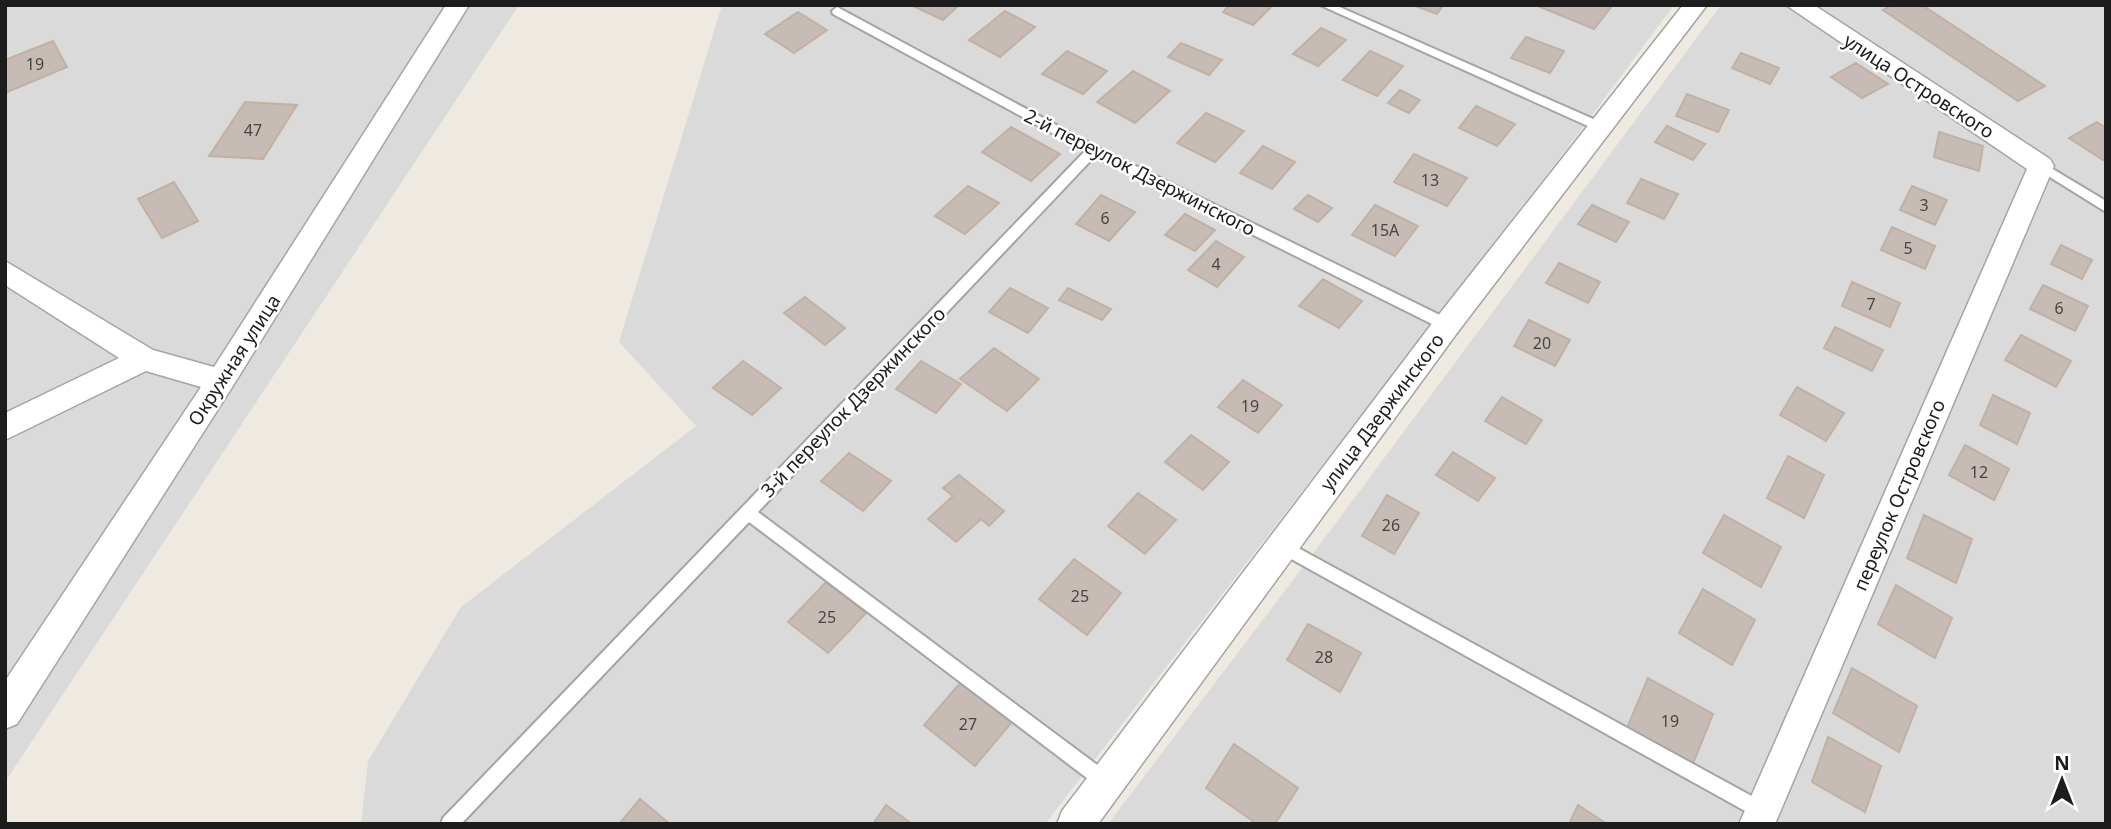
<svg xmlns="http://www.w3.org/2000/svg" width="2111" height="829" font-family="'Noto Sans',sans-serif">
<rect width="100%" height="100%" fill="#eeeae2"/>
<path fill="#dbdada" d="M5,5h514l-514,777z
M722,5h952l-93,125 -536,694h-684l7,-63 93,-154 235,-181 -77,-84z
M1721,5h385v819h-998l213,-281z"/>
<path fill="#c6bcb5" stroke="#c1b0a4" stroke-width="2" d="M911,5h48l-16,15z
M1229,5h42l1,1 -19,19 -30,-13z
M1413,5h30l-6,9z
M1609,5l3,1 -18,23 -56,-23z
M1892,5h30l123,81 -27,15 -135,-91z
M1005,11l30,16 -35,30 -31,-17z
M798,12l29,18 -33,23 -29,-19z
M1321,28l25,12 -28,26 -25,-12z
M1526,37l38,14 -14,22 -39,-15z
M53,41l14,26 -62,26v-33z
M1181,43l41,17 -13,15 -41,-18z
M1067,51l40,20 -24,23 -41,-20z
M1370,51l33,15 -26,30 -34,-16z
M1741,53l38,15 -9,16 -38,-16z
M1856,63l32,21 -26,14 -31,-21z
M1133,71l37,20 -35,32 -38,-21z
M1400,90l20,10 -11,13 -21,-10z
M1687,94l42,16 -11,22 -42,-16z
M245,102l52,3 -34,54 -54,-3z
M1476,106l39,18 -18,22 -38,-18z
M1206,113l38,18 -29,31 -38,-19z
M2097,122l9,6v30l-3,2 -34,-22z
M1667,126l38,18 -12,16 -38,-18z
M1011,127l49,27 -29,27 -49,-29z
M1939,132l44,14 -4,25 -45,-14z
M1263,146l32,16 -23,27 -32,-16z
M1414,154l53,24 -20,28 -53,-24z
M1641,179l37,15 -14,25 -37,-16z
M174,182l24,39 -36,17 -24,-39z
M968,186l31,17 -34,31 -30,-18z
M1912,186l35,14 -12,25 -35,-15z
M1101,195l34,17 -26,29 -33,-17z
M1308,195l24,13 -14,14 -24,-13z
M1375,205l43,21 -23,30 -43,-21z
M1592,205l37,17 -13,20 -38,-18z
M1185,214l30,16 -20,21 -30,-16z
M1892,227l43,19 -10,23 -44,-19z
M1216,241l28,16 -27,30 -29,-17z
M2061,245l31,15 -10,19 -31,-15z
M1559,263l41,19 -12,21 -42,-20z
M1323,279l39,22 -23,27 -40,-22z
M1852,282l48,21 -10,24 -48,-21z
M2043,285l45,21 -13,25 -45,-22z
M1010,288l38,20 -20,25 -39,-21z
M1068,288l43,21 -9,11 -43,-20z
M805,297l40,31 -20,17 -41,-32z
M1529,320l41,20 -15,26 -41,-20z
M1835,327l48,23 -11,21 -48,-23z
M2021,335l50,26 -15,26 -51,-27z
M994,348l45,31 -32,32 -47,-32z
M743,361l38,27 -29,27 -39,-27z
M921,361l40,23 -25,29 -40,-24z
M1243,380l39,25 -24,28 -40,-26z
M1797,387l47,26 -18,28 -46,-26z
M1993,395l37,18 -13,31 -37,-19z
M1502,397l40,23 -16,24 -41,-23z
M1191,435l38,27 -26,28 -38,-28z
M1965,445l44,24 -15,31 -45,-25z
M1453,452l42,26 -17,23 -42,-26z
M849,453l42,28 -28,30 -42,-30z
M1788,456l36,19 -20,43 -37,-20z
M959,475l45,36 -15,15 -8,-7 -25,23 -28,-23 25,-23 -10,-8z
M1138,493l38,27 -31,34 -37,-28z
M1387,495l32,18 -25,41 -32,-18z
M1724,515l57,32 -20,40 -58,-34z
M1924,515l48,24 -16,44 -49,-25z
M1074,559l47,34 -34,42 -48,-36z
M826,582l40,31 -38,40 -40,-31z
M1896,585l56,33 -17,40 -57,-34z
M1703,589l52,31 -23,45 -53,-32z
M1308,624l53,29 -21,39 -53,-32z
M1852,668l65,38 -18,46 -66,-39z
M1648,678l65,36 -21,52 -65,-38z
M961,682l51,40 -37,44 -51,-41z
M1828,737l53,29 -16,46 -53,-30z
M1234,744l64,44 -23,36h-18l-51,-36z
M640,799l30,25h-51z
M886,805l26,19h-39z
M1578,805l29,19h-38z"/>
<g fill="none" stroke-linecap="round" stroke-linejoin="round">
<g stroke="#a4a4a4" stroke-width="4">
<path id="lane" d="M1320,5h15l272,120 2,3 -6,4 -4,-1z
M837,7l260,140 355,174 2,4 -2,4h-10l-347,-173 -337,356 354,264 2,6 -2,6 -6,2 -6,-2 -351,-266 -288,302h-20l2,-6 642,-667 -252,-137 -1,-3z
M2041,162l65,39v11l-69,-43 -2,-3 2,-3z
M1280,538l488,267 3,6 -3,6 -6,3 -6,-3 -481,-267 -3,-5 3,-5z"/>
</g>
<g stroke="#a4a4a4" stroke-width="3">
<path id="street" d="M446,5h23l-238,384 -214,335 -12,5v-48l196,-294 -55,-16 -141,69v-27l114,-55 -114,-73v-24l148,89 61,17z
M1683,5h24l-250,328 -359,491h-41l5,-13 375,-494z
M1786,5h28l236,154 4,7 -279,658h-36l288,-655z"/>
</g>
<use href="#lane" fill="#fff" fill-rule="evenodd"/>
<use href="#street" fill="#fff" fill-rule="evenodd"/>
</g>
<g text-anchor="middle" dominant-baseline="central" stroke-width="5" stroke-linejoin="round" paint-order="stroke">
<g font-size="16" fill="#474543">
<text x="35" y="64">19</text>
<text x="253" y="130">47</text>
<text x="1430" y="180">13</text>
<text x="1924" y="205">3</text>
<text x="1105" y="218">6</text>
<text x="1385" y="230">15А</text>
<text x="1908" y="248">5</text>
<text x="1216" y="264">4</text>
<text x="1871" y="304">7</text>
<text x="2059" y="308">6</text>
<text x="1542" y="343">20</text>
<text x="1250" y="406">19</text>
<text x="1979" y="472">12</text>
<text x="1391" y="525">26</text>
<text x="1080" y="596">25</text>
<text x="827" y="617">25</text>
<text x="1324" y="657">28</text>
<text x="1670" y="721">19</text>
<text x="968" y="724">27</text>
</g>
<g font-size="19" fill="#1d1d1d" stroke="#fff">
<text transform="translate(1919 86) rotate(33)">улица Островского</text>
<text transform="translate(1140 172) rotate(27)">2-й переулок Дзержинского</text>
<text transform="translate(234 360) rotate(-57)">Окружная улица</text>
<text transform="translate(853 402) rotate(-46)">3-й переулок Дзержинского</text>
<text transform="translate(1382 412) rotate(-53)">улица Дзержинского</text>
<text transform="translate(1899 495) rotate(-67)">переулок Островского</text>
</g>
</g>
<rect width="2111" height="829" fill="none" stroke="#1d1d1d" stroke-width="14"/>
<g transform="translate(2062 780)" stroke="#ffffff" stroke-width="5" paint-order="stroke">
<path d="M0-5L12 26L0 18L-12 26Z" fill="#1d1d1d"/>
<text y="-10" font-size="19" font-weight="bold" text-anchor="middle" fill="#1d1d1d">N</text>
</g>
</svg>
